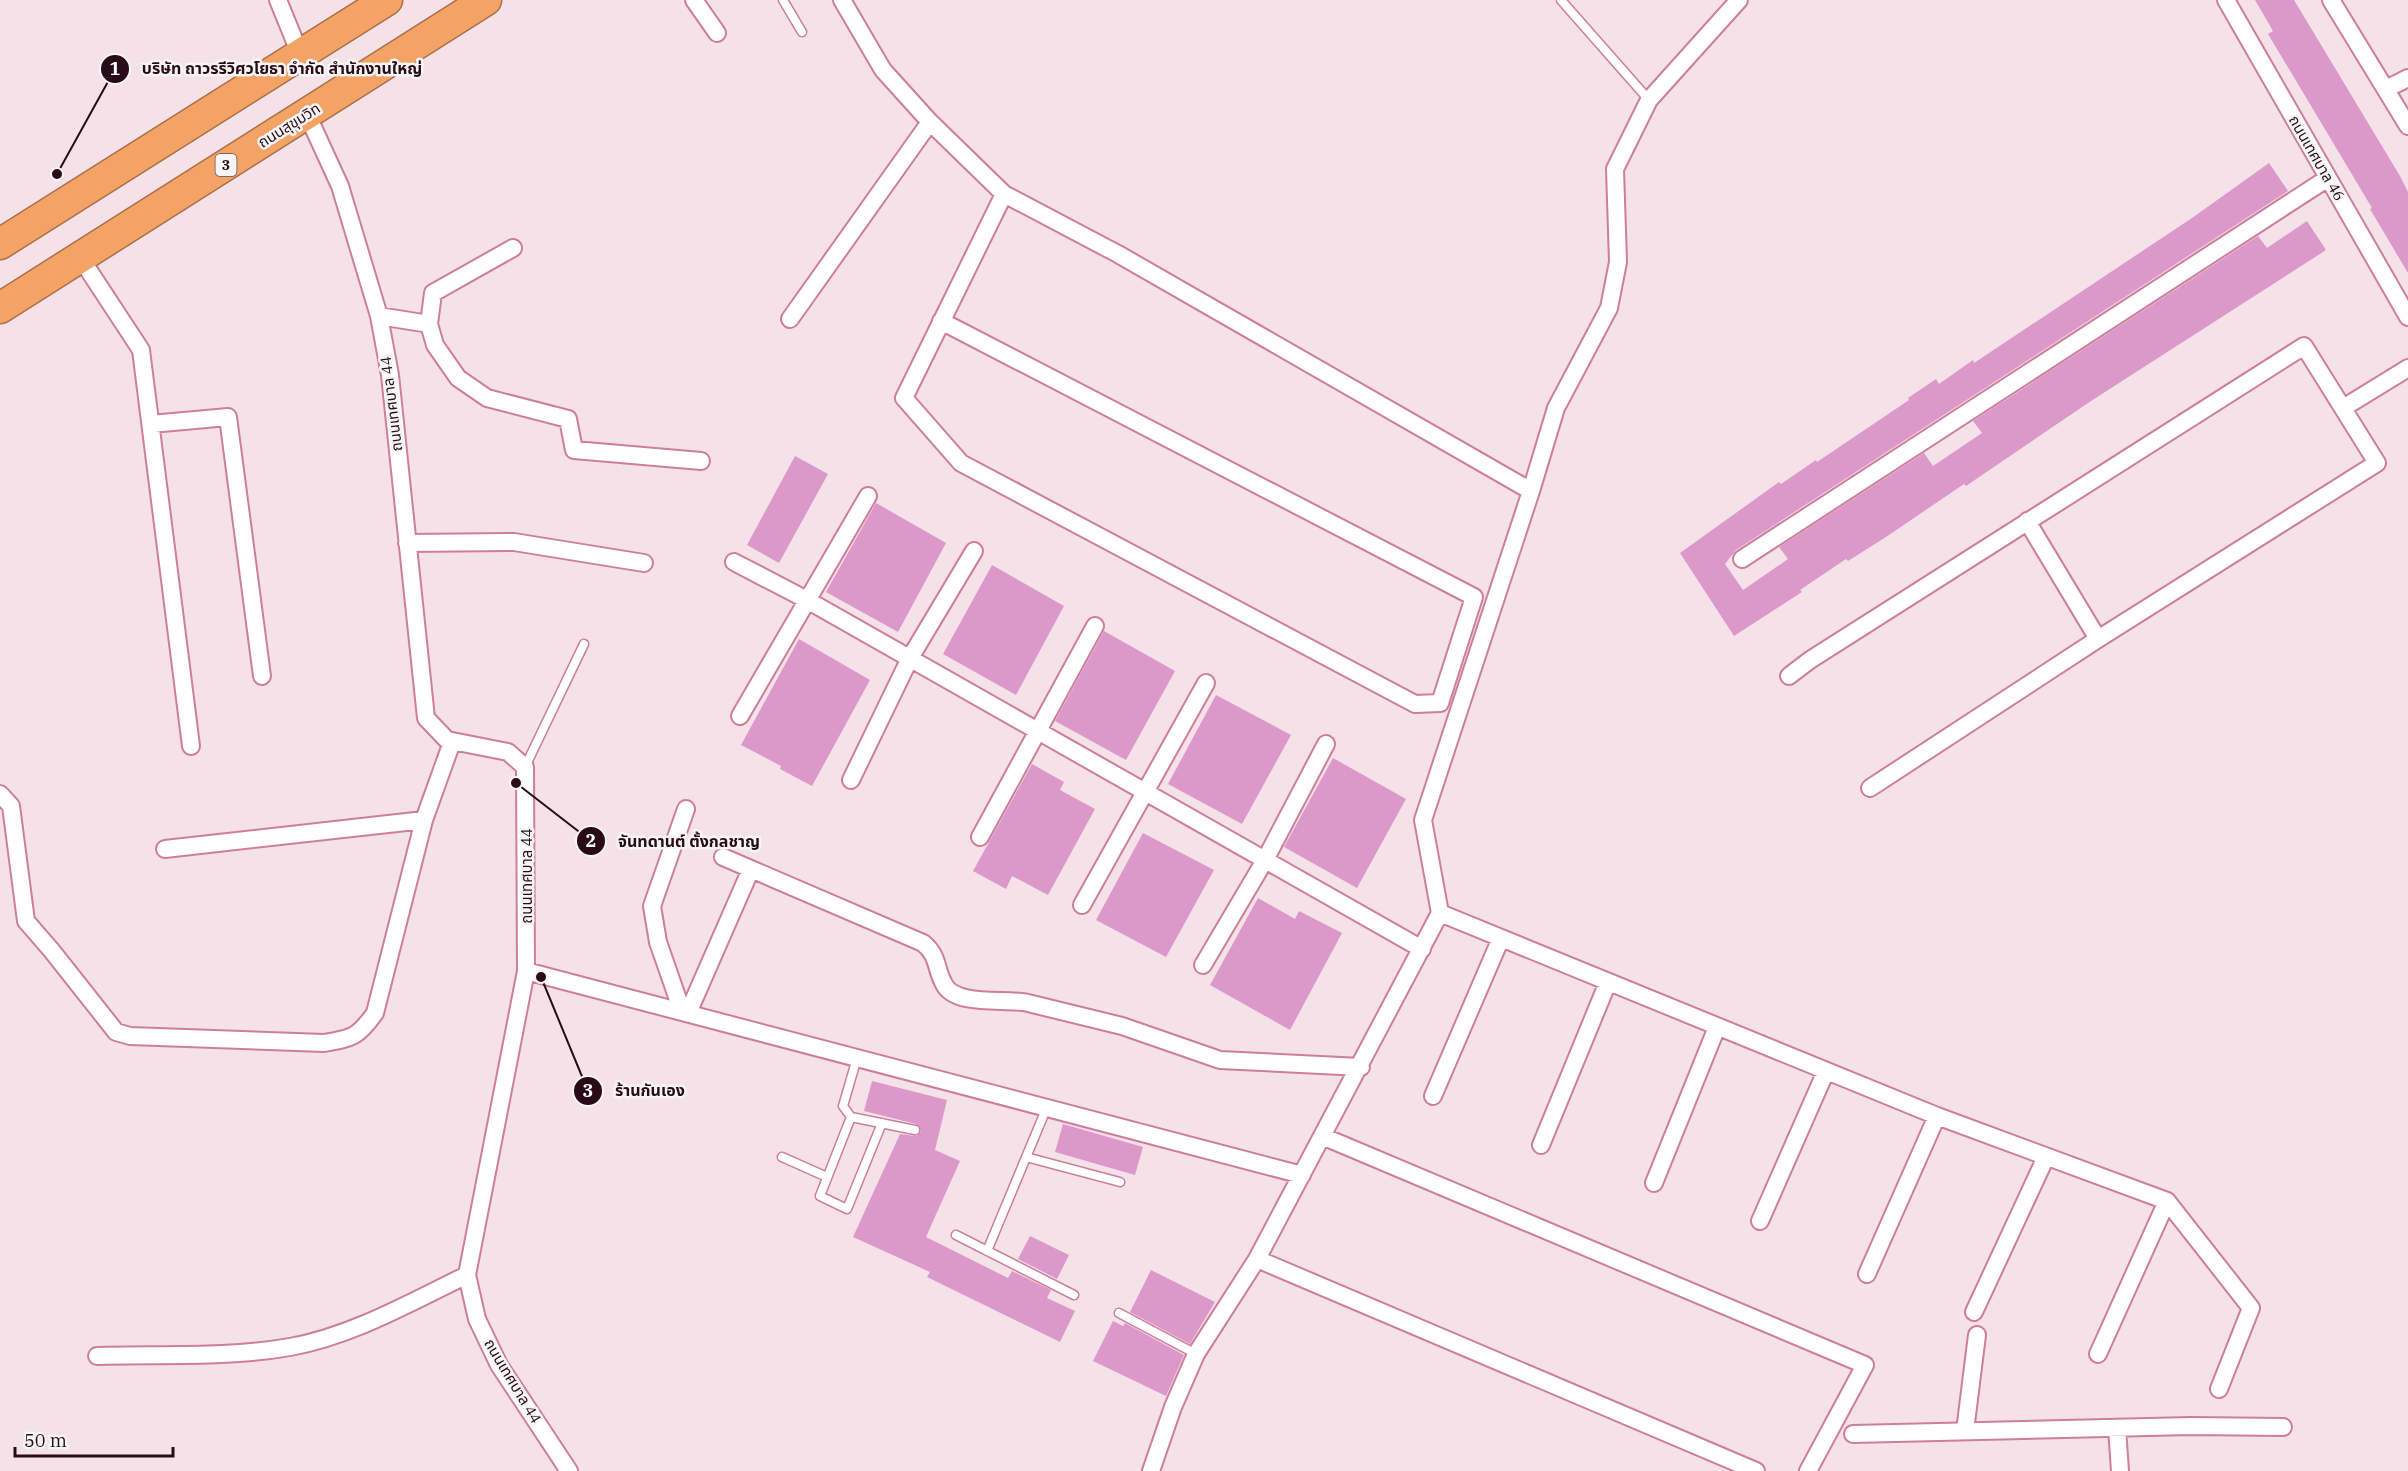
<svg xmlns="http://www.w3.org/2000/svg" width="2408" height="1471" font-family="'IBM Plex Serif','Noto Sans Thai',serif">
<rect width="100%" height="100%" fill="#f4e2e8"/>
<path fill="#dd98ca" d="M2255,0h39l106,176 8,16v81l-38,-64 2,-1 -104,-174 5,-3z
M2269,163l19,28 -552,359 -11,14 18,26 45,-31 -9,-12 145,-94 9,13 49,-33 -9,-12 285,-185 9,12 40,-27 19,29 -235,151 -125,85 -2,-2 -78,53 -38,24 -2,-2 -46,31 2,2 -68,44 -54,-83 99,-71 2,2 35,-24 1,2 92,-62 -1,-2 28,-19 3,5 34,-24 1,3 218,-145z
M795,456l33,18 -49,89 -32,-18z
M876,503l70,40 -48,89 -72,-40z
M992,565l72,41 -48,89 -73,-41z
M1104,631l71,40 -49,89 -71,-39z
M799,639l71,41 -58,106 -32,-17 1,-3 -40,-21z
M1216,695l75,40 -49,89 -74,-40z
M1333,758l73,41 -49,89 -73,-41z
M1032,764l32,18 -4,8 35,19 -47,86 -36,-19 -6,13 -33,-18z
M1143,833l71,37 -48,87 -70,-37z
M1258,898l37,21 4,-8 43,22 -52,97 -80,-45z
M872,1081l75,19 -12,50 25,11 -34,76 82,41 4,-7 39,19 -4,8 28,13 -15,31 -133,-65 3,-5 -77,-35 47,-103 16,2 5,-5 -5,-7 -52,-13z
M1063,1124l80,23 -8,28 -80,-23z
M1030,1236l39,19 -12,24 -39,-20z
M1151,1270l64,32 -25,42 -60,-32z
M1113,1321l10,5 2,-3 59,32 -18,41 -73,-35z"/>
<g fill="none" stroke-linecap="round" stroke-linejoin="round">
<g stroke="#ce7e9b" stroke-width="11">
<path id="lane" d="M783,0l19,32
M1561,0l88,100
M525,767l59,-123
M857,1058l-14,48 8,11 64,13
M851,1117l-31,79 27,13 35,-86
M782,1157l45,20
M1026,1157l94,25
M956,1235l118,60
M987,1251l60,-144
M1119,1313l77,41"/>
</g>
<g stroke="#ce7e9b" stroke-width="20">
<path id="street" d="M278,0l22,54
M694,0l23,33
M842,0l41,70 47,52 74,72 114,60 413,237
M2226,0l182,317
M2331,0l77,126
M2386,89l22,-11
M307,114l33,72 39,130 11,59 36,343 21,22 61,12 17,15 1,204 -59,304 10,44 22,46 70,106
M513,248l-80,45 -4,31 6,21 23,33 29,20 81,21 6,31 127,11
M80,257l61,93 50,396
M379,316l50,8
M790,319l140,-197
M941,321l533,276 -34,106 -25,1 -454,-241 -57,-65 100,-204
M2343,408l65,-40
M151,424l77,-7 34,259
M2027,521l71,118
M407,543l107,-1 130,21
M1742,559l586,-381
M734,562l73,38 615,349
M1789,676l21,-16 494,-314 73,117 -279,176 -228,149
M740,716l128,-220
M851,780l59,-122 64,-107
M0,794l11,12 15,115 26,30 64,81 14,4 194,7c29,-5 34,-6 51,-30l49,-193 28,-78
M980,837l115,-211
M165,849l259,-29
M723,857l200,86c16,13 12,25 21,41 11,23 62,14 84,19l94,23 98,34 141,7
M1082,905l124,-222
M1440,913l497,203 230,85 84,107 -32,81
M1203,965l62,-105 61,-116
M526,971l776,204
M682,1011l-24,-69 -6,-36 34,-97
M688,1013l63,-144
M1433,1096l68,-158
M1322,1136l543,229 -57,106
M1541,1145l67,-163
M1654,1183l63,-156
M1760,1221l66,-150
M1257,1259l499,212
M1867,1274l70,-158
M1974,1312l72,-155
M2098,1354l69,-153
M97,1356c63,-2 131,2 193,-9 62,-11 121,-45 177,-72
M2117,1428l3,43
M1965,1431l12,-96
M1853,1434l338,-8 92,1
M1151,1471l22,-64 23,-53 61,-95 183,-346 -17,-93 108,-329 25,-83 53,-100 9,-46 -3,-93 34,-69 90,-100"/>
</g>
<g stroke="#ac6e4a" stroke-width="33">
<path id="highway" d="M0,244l387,-244
M0,308l486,-308"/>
</g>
<use href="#lane" stroke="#fff" stroke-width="8"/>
<use href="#street" stroke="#fff" stroke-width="16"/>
<use href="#highway" stroke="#f3a366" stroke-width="30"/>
</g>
<g text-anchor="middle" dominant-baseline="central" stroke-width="5" stroke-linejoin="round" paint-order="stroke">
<rect fill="#f5f5f5" stroke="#66515a" stroke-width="1.5" x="215.5" y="154" width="21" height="22" rx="4.5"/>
<g font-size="14" font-weight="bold" fill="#290b17">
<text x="226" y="165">3</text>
</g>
<g font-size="15" fill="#290b17" stroke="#f5f5f5">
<text transform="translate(289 125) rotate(-32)">ถนนสุขุมวิท</text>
<text transform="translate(2317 158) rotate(60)">ถนนเทศบาล 46</text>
<text transform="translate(391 404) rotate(-97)">ถนนเทศบาล 44</text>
<text transform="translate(526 876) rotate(-90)">ถนนเทศบาล 44</text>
<text transform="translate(513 1381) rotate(59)">ถนนเทศบาล 44</text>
</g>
</g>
<path fill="none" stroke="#290b17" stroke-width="2" d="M57 174L115 69M516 783L591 841M541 977L588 1091"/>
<g fill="#290b17" stroke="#f5f5f5" stroke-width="2">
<circle cx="57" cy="174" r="6"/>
<circle cx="516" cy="783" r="6"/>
<circle cx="541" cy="977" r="6"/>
<circle cx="115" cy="69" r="15"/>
<circle cx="591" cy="841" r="15"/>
<circle cx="588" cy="1091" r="15"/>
</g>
<g font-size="18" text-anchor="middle" font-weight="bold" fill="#fff">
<text x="115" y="75">1</text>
<text x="591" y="847">2</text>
<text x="588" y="1097">3</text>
</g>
<g font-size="16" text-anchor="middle" font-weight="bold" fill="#290b17" stroke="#f5f5f5" stroke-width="5" stroke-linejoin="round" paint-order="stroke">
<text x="282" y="74">บริษัท ถาวรรีวิศวโยธา จำกัด สำนักงานใหญ่</text>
<text x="689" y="847">จันทดานต์ ตั้งกลชาญ</text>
<text x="650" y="1096">ร้านกันเอง</text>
</g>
<path d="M15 1447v9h158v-9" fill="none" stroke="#290b17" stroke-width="3"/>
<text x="24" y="1447" font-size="18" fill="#290b17" stroke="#f5f5f5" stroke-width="4.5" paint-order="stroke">50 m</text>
</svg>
